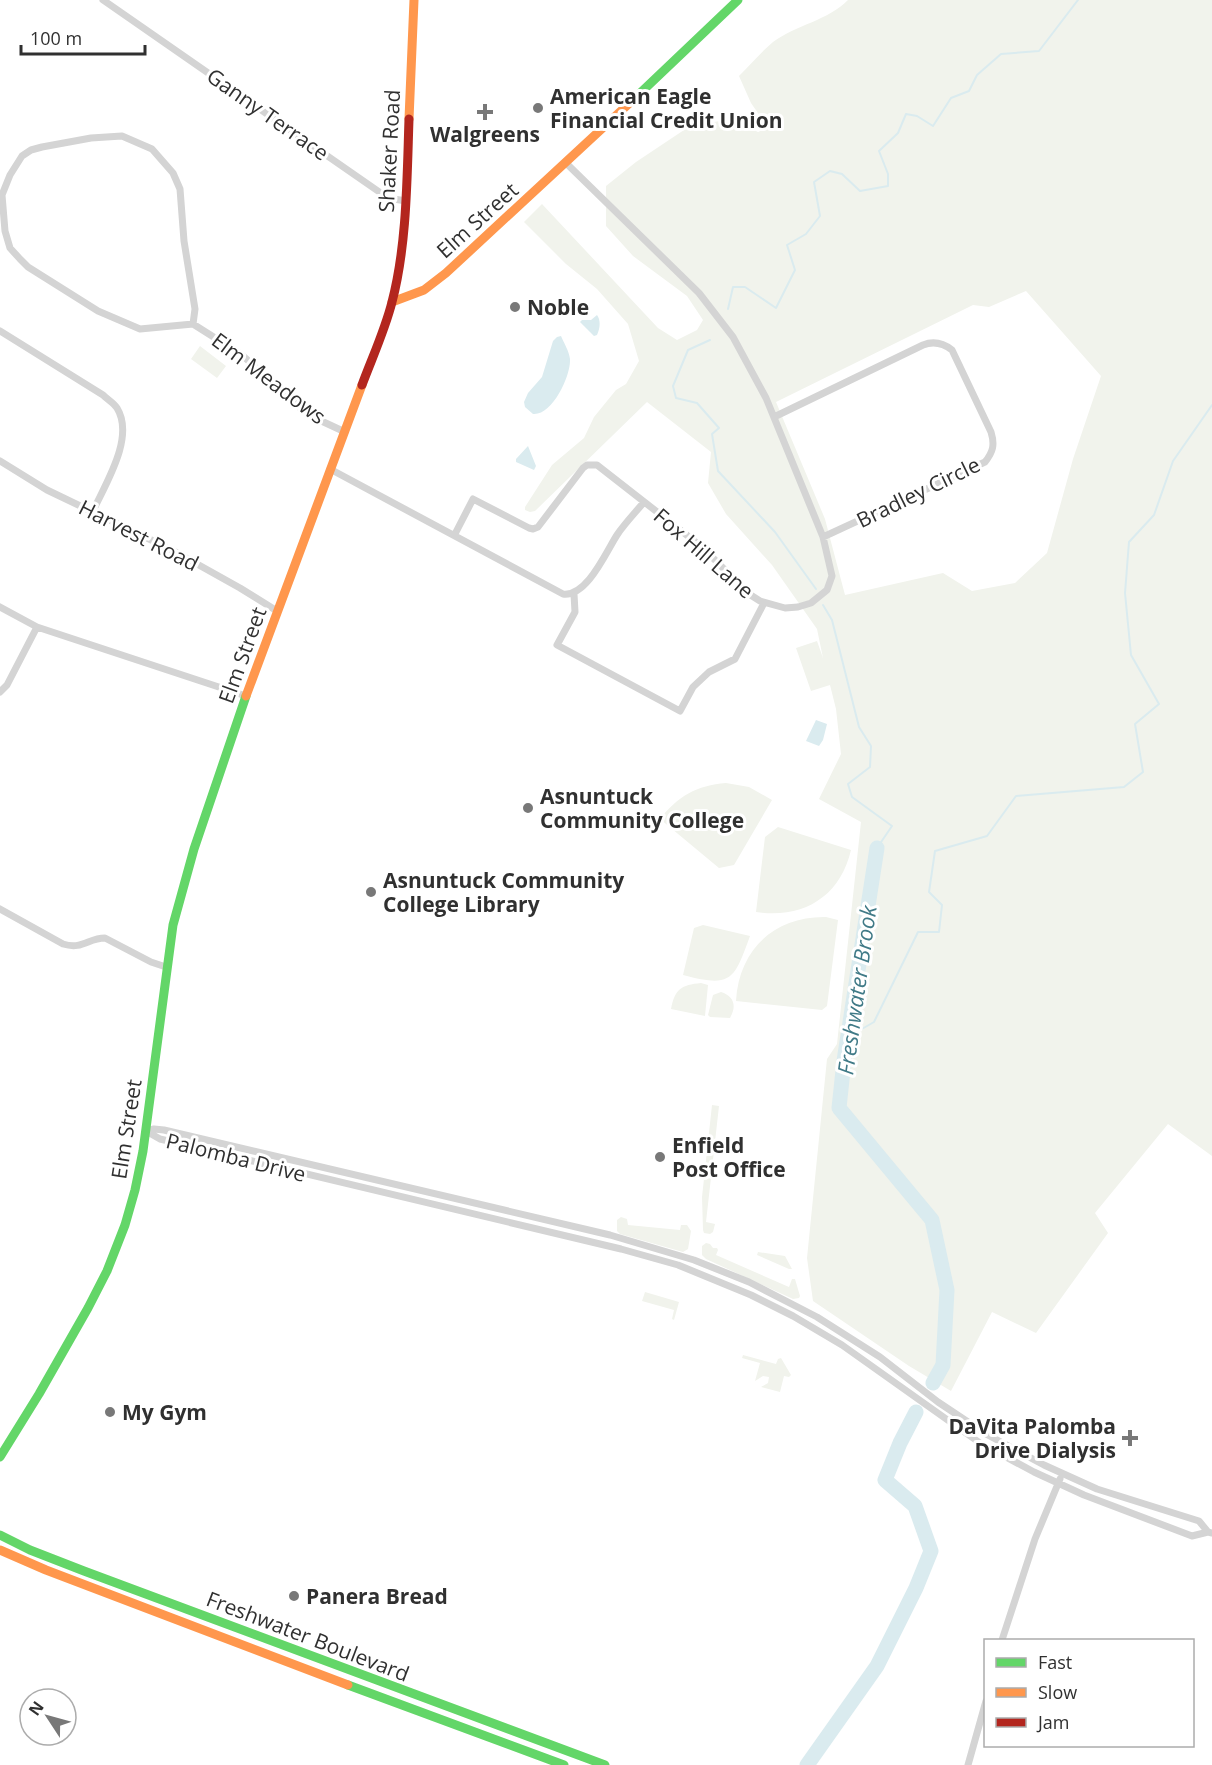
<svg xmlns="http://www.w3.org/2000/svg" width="1212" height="1765" font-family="'Open Sans',sans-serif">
<rect width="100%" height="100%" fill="#fff"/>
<path fill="#f1f3ec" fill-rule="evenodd" d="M848,0h364v1156l-44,-32 -73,89 13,20 -72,100 -44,-21 -41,79 -42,-25 -96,-65 -6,-43 20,-199 10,-15 24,-222 -42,-23 22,-45 -5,-45 -6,-24 -19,6 -15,-43 21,-7 6,17 -6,-29 -45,-64 -46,-51 -18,-31 3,-31 -64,-50 -112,109 -5,1 -5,-2v-3l27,-42 32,-27 10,-21 22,-27 10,-6 13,-23 -11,-37 -31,-35 -31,-25 -42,-42 18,-18 116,124 19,12 20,-10 6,-10 -16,-24 -54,-40 -27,-30v-40l30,-24 54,-36 42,-7 26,13 10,-4 -17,-25 -12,-27c11,-11 22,-24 34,-34 23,-17 56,-22 75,-42zM1026,291l75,85 -28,83 -26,94 -32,30 -43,8 -29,-18 -98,22 -20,-76 -49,-117 197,-97 16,2z
M200,346l26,20 -9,12 -26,-19z
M726,783l23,4 23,13 -38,65 -15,3 -59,-49c17,-22 37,-34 66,-36z
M778,827l73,23c-11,47 -48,69 -95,62l9,-75z
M826,917l12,3 -11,86 -5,4 -86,-9c3,-52 39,-85 90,-84z
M703,925l47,11c-16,44 -18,52 -67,39l11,-47z
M701,983l7,2 -3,31 -34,-7c4,-20 10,-24 30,-26z
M721,992c13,4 16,14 9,26l-20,-1 -2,-2 5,-20z
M712,1105l7,1 -13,116 9,2 -2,8 -3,2 -6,-1 -1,-3 -1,-33z
M621,1217l6,2 1,6 52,5 1,-5h6l4,6 -3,18 -5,3 -63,-18 -3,-3v-11z
M706,1243l4,1 3,4h4l1,2 -2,5 73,32 3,-8h3l5,17 -1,2 -6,1 -87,-40 -4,-4v-9z
M758,1252l27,4 7,13h-3l-32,-14z
M645,1292l34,10 -5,18 -2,-1 2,-9 -32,-9z
M743,1355l33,9 2,-5 3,-1 10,17 -2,2 -5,-1 -4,16 -19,-5 7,-4 1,-6 -6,-1 -8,5 5,-18 -18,-5z"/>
<path fill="#daebef" d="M597,315c4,5 3,14 0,20l-3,1 -14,-14 2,-2h9z
M561,336c3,7 8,15 9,23 1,17 -18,57 -37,55l-8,-7 -1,-5 4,-9 14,-16 11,-36 4,-4z
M528,446l8,20 -2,4 -18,-8v-3z
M816,720l11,4 -4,16 -4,6 -13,-5z"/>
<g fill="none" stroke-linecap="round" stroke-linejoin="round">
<path stroke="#daebef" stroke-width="2" d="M728,309l5,-22h12l31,21 19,-38 -8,-25 19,-11 14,-18 -6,-34 16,-11 12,3 18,17 28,-5v-12l-9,-23 19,-18 8,-19 11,2 16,10 18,-28 18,-7 8,-16 24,-21 38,-3 39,-51
M710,340l-22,10 -15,36 3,12 21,5 22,25 -7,6 6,37 57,61 41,57
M823,605l9,15 27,107 12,19 -1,21 -22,17 4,13 40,29 -15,22
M848,1037l26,-15 44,-90h21l3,-27 -13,-13 6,-41 52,-15 29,-40 108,-9 19,-15 -8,-48 24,-20 -28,-49 -6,-62 4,-51 25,-27 19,-54 39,-56"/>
<path stroke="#daebef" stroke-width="15" d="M877,848l-33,213 -5,47 93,112 15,70 -4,75 -10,18
M807,1765l70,-99 39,-78 15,-37 -16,-45 -30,-26 15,-37 16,-31"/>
<path stroke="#d4d4d4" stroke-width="7" d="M103,0l285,198 18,3
M193,324l2,-15 -11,-68 -4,-52 -7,-16 -21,-24 -30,-13 -31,2 -49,9 -11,3 -9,6 -12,19 -8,20 3,36 5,17 10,11 8,8 70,44 42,18 53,-5 49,31 57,52 16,11 30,14
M0,331l103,64c4,4 11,8 14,13 18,29 -11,75 -24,103
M774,417l149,-72c10,-4 20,-2 29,5l39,82c4,13 2,20 -6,30l-162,75
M0,461l47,29 125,60 68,38 37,23
M330,469l233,125c24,3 43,-42 54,-59 8,-12 18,-22 27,-33
M455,534l18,-35 56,29 4,1 5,-2 45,-59 4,-3h10l105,82 47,47 11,7 25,7 13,-1 13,-4 16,-13 5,-14 -9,-39 -57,-139 -33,-61 -34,-44 -133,-130
M574,594l1,18 -18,33 123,66 13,-24 16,-15 26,-13 29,-56
M0,607l37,20 209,69
M0,692l7,-7 30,-58
M0,909l63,35c20,6 25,-6 42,-6l46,24 15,5
M146,1131l8,-2 10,1 446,105 84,25 55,22 68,35 63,40 58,45 48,32 58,31 53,24 102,32 9,11 4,1
M146,1131l14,8 461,110 57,16 73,30 42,21 49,29 138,98 54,29 50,23 108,41 16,-4
M1002,1640l33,-101 25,-60
M968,1765l18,-64"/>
<path stroke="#63d668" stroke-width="9" d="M635,98l103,-98
M0,1457l39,-63 49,-86 19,-37 18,-46 10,-35 8,-39 30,-226 21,-76 52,-153
M0,1535l30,15 54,21 521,194
M348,1685l216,80"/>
<path stroke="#ff974d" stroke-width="9" d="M409,119l5,-119
M392,302l32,-12 22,-17 189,-175
M246,696l116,-311
M0,1550l46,20 302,115"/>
<path stroke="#b3261e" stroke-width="9" d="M362,385c10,-27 23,-55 30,-83 15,-57 15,-124 17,-183"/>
</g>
<g fill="#787878" stroke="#fff" stroke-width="2">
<circle cx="538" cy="108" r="6"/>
<path d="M482 103h6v6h6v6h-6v6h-6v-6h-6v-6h6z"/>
<circle cx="515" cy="307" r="6"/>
<circle cx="528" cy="808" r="6"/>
<circle cx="371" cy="892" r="6"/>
<circle cx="660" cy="1157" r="6"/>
<circle cx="110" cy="1412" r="6"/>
<path d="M1127 1429h6v6h6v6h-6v6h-6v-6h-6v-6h6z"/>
<circle cx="294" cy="1596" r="6"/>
</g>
<g text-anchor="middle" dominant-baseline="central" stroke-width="6" stroke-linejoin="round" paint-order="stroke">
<g font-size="21" font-weight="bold" fill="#303030" stroke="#fff" text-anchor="start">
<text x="550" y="96">American Eagle<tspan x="550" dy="24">Financial Credit Union</tspan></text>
<text x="485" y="134" text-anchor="middle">Walgreens</text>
<text x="527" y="307">Noble</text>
<text x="540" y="796">Asnuntuck<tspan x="540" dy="24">Community College</tspan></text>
<text x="383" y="880">Asnuntuck Community<tspan x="383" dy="24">College Library</tspan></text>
<text x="672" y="1145">Enfield<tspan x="672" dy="24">Post Office</tspan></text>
<text x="122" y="1412">My Gym</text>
<text x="1116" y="1426" text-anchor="end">DaVita Palomba<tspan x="1116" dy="24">Drive Dialysis</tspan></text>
<text x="306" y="1596">Panera Bread</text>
</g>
<g font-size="21" fill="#303030" stroke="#fff">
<text transform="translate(268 114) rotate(35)">Ganny Terrace</text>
<text transform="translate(389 151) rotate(-87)">Shaker Road</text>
<text transform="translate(477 220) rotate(-42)">Elm Street</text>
<text transform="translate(269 378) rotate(37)">Elm Meadows</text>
<text transform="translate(918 492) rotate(-26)">Bradley Circle</text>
<text transform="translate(139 535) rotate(27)">Harvest Road</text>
<text transform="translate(704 553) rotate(41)">Fox Hill Lane</text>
<text transform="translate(242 655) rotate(-70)">Elm Street</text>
<text transform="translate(126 1129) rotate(-81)">Elm Street</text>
<text transform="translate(236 1157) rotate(14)">Palomba Drive</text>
<text transform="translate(308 1636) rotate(21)">Freshwater Boulevard</text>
</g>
<g font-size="22" font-style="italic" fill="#407a87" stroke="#fff">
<text transform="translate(856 990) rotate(-82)">Freshwater Brook</text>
</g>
</g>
<rect x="984" y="1639" width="210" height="108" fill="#ffffff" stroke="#acacac" stroke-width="1.5"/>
<rect x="996" y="1658" width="30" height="9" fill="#63d668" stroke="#acacac" stroke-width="1.5"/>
<text x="1038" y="1669" font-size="18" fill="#303030">Fast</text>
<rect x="996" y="1688" width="30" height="9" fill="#ff974d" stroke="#acacac" stroke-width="1.5"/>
<text x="1038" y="1699" font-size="18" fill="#303030">Slow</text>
<rect x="996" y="1718" width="30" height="9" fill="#b3261e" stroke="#acacac" stroke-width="1.5"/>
<text x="1038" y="1729" font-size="18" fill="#303030">Jam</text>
<g transform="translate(48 1717) rotate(306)"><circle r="28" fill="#ffffff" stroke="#acacac" stroke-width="1.5"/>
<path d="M0-4.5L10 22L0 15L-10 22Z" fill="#787878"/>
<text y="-9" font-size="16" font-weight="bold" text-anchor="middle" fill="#303030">N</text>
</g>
<path d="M21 45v9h124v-9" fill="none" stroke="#303030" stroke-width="3"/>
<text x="30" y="45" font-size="18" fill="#303030" stroke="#ffffff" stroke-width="4.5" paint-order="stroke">100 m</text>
</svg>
